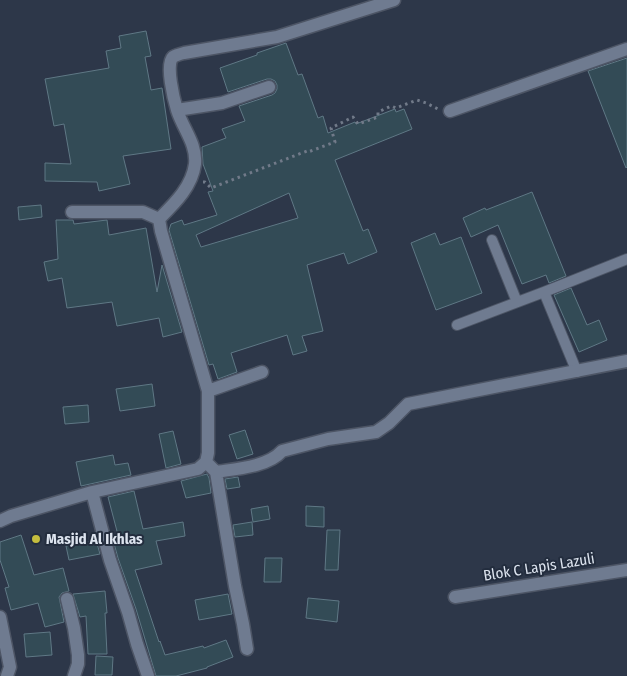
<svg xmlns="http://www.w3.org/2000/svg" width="627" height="676" font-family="'Fira Sans Condensed',sans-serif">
<rect width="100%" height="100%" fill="#2d3749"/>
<path fill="#334b56" stroke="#5f7885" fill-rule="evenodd" d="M146,31l5,25 -6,1 6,33 11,-2 9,61 -48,7 7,28 -31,7 -2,-9 -52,-1v-18l26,1 -7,-40 -10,2 -9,-47 64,-11 -3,-17 15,-3 -2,-12z
M286,43l12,32 4,-1 16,44 5,-2 5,17 27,-11 1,2 39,-15 1,3 8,-3 8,20 -77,31 28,71 5,-2 9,23 -29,12 -4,-11 -37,12 16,66 -21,5 5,15 -14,4 -6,-20 -56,18 6,19 -19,7 -5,-15 -4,1 -40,-135 2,-6 11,-4 2,5 33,-10 -9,-23 5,-1 -10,-27 -1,-17 24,-9 -4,-9 23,-8 -6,-15 33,-11 3,-2 2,-4v-4l-2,-4 -4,-2h-4l-39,13 -8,-24 37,-13v-2zM289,193l9,25 -97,29 -5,-12z
M627,58v109l-1,1 -38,-97z
M532,192l34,84 -17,7 -3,-8 -24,9 -24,-59 -27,12 -8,-19 22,-10 1,2z
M41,205l1,12 -23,3 -1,-13z
M56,220h17l1,4 33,-4 2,15 37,-7 11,64 5,-27 20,67 -19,5 -4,-19 -42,8 -5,-24 -45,6 -5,-30 -14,3 -4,-19 14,-3z
M435,233l5,12 21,-8 21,56 -46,17 -25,-67z
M571,288l16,37 12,-5 8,20 -28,12 -25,-57z
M152,384l3,22 -35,5 -4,-22z
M88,405l1,17 -24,2 -2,-17z
M245,430l8,24 -16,5 -8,-24z
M173,431l8,33 -15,4 -7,-34z
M113,455l2,10 13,-2 3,12 -50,11 -5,-24z
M207,474l2,4 2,15 -25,5 -5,-17z
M238,477l2,10 -13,2 -2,-10z
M134,491l9,38 40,-7 2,14 -29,5 6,23 -27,6 24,72 1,-1 5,14 38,-9 1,2 22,-8 7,17 -26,10v1l-31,8h-20l-20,-67 -18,-51 -6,-22 6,-1 -10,-38z
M268,506l2,13 -17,3 -2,-13z
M306,506l18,1v20l-18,-1z
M252,522l1,13 -18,2 -2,-12z
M327,530h13l-2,40h-13z
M21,535l13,40 29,-7 6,23 -7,2 -3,4 5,25 -19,5 -7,-24 -27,7 -6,-22 4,-1 -9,-27v-18z
M96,540l4,14 -31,6 -3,-14z
M265,558h17l-1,24h-17z
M105,591l2,22h-2l2,41h-19l-2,-38 -6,1 -7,-23z
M228,594l4,20 -33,6 -4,-20z
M308,598l31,3 -2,21 -31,-4z
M50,632l2,23 -26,2 -2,-23z
M96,656l17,1 -1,18h-17z"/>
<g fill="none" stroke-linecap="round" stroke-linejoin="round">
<g stroke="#4d5565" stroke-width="12">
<path id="lane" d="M492,240l25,62
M544,292l33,80
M457,325l87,-33 83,-33"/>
</g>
<g stroke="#4d5565" stroke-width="15">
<path id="street" d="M177,110l45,-7 47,-16
M450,111l177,-62
M72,212h71l16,7
M208,391l54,-19
M206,462l10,10c19,-3 52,-5 66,-21l46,-12 48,-7 13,-9 19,-19 219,-43
M216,472l19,114 8,38 4,25
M92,492l18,68 18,52 9,32 11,32
M0,521l11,-5 81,-24 106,-23 8,-7 2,-9v-62l-47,-160 -2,-12c15,-15 33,-32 36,-55 2,-20 -12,-35 -18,-54 -3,-10 -12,-46 -4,-53 3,-2 7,-3 11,-4l93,-16 117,-37
M455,597l172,-27
M67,599l7,29 4,27v9l-4,12
M0,617l10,50 -3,9"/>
</g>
<path stroke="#717a89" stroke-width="3" stroke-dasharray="2.5 4" stroke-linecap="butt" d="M203,182h2l6,6 96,-37 1,1 27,-10 -4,-14 22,-11 5,7 20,-7v-5l13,-6 5,2 21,-8 9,3 12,6"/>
<use href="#lane" stroke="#6f7b90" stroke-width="10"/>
<use href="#street" stroke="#6f7b90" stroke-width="12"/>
</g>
<circle fill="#c4bd3e" stroke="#232d3e" stroke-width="2" cx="36" cy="539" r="5"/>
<g text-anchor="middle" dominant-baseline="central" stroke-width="4" stroke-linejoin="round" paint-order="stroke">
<g font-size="15" font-weight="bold" fill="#dde4ef" stroke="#232d3e" text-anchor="start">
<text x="46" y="539">Masjid Al Ikhlas</text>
</g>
<g font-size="15" fill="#dde4ef" stroke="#232d3e">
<text transform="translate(539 567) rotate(-9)">Blok C Lapis Lazuli</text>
</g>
</g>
</svg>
